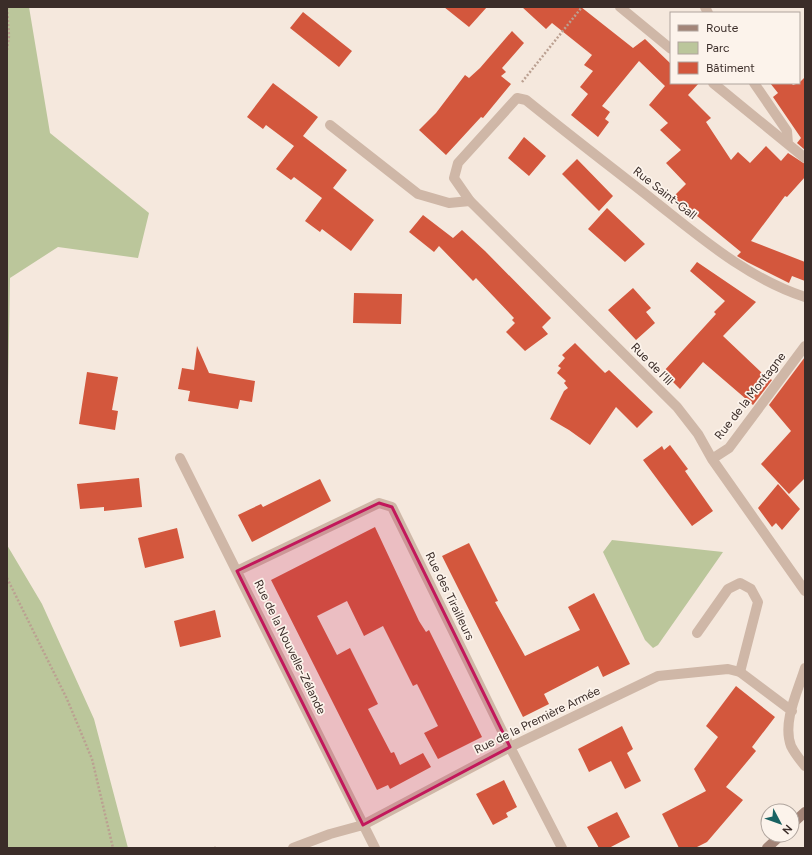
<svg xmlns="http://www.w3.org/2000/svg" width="812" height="855" font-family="Figtree,sans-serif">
<rect width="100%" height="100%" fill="#f5e8dd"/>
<path fill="#bbc69b" d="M7,7h22l21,126 99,80 -11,45 -80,-11 -48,31 -3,172z
M612,540l111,12 -65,93 -5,3 -8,-8 -42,-88z
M7,545l35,59 52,115 34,129h-121z"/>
<path fill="#d3573d" d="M444,7h43l-18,20z
M522,7h59l52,41 12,-9 26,25v19h28l-11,12 23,23 -5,4 25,38 7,-8 12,11 16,-17 15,15 7,-8 17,11v13l-18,20 -2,-1 -34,45 54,21v19l-13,-5 -3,7 -42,-21 -10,-6 4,-4 -50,-41h-7l-13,-12 15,-15 -20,-21 15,-13 -21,-20 8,-7 -19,-18 16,-19 -26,-25 -37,45 8,6 -5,7 4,3 -11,15 -27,-22 17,-21 -8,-7 13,-16 -9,-6 8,-10 -40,-32 -6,6z
M303,12l49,39 -13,16 -49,-39z
M512,31l12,12 -22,25 4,4 -5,4 10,8 -28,34 -2,-1 -35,38 -27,-25 17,-17 29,-38 4,3 11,-10z
M805,77v73l-8,-7 4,-5 -28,-41 5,-4 -8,-10h21l2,2 6,-2z
M273,83l45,34 -15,19 44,34 -14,18 41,32 -23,31 -29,-22 -2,3 -15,-11 17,-23 -28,-21 -3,3 -15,-11 18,-23 -28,-21 -3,4 -16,-12z
M524,137l22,19 -17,20 -21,-18z
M577,159l36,37 -14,15 -37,-37z
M607,208l38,36 -20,18 -37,-33z
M423,215l30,23 9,-8 23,21 66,67 -9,9 6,7 -23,17 -19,-19 9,-9 -3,-3 2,-2 -38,-40 -3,3 -34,-35 -5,6 -25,-20z
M697,262l59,40 -33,34 39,37 10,7 -19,25 -50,-43 -23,27 -17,-17 53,-58 -2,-2 11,-11 -35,-30z
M633,288l18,20 -5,4 9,11 -19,17 -28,-30z
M354,293l48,1 -1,30 -48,-1z
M575,343l30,30 4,-3 44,42 -16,16 -21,-21 -26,38 -21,-15 -19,-11 14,-28 4,-3 -4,-5 2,-2 -9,-8 4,-5 -3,-2 7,-8 -3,-3z
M197,346l12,27 46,8 -3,21 -12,-2 -2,9 -50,-8 2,-10 -12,-2 4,-21 12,2z
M805,357v121l-16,16 -28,-30 30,-33 -22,-26z
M87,372l31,5 -6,33 6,1 -3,19 -36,-6z
M670,445l18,24 -3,2 28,40 -21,15 -49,-66 19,-14 2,4z
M139,478l3,29 -38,4v-4l-24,2 -3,-25z
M320,479l11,22 -79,41 -14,-27 23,-11 2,3z
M778,484l22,25 -18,21 -6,-7 -4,4 -14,-19z
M375,527l44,94 7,11 3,-2 53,107 -44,22 -14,-26 14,-7 -21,-42 -4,2 -30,-60 -19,10 -17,-35 -30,15 20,39 13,-7 28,56 -10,5 23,44 3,-1 6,13 23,-12 8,14 -41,22 -2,-4 -11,5 -106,-210z
M177,528l7,30 -39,10 -7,-30z
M469,543l29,58 -3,1 30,54 55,-26 -12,-23 26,-14 36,71 -27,13 -5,-11 -54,28 5,10 -26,13 -81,-161z
M215,610l6,27 -41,10 -6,-26z
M736,686l39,31 -23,30 4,4 -30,36 17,13 -36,42 -12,6h-16l-17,-34 44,-23 -12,-22 24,-32 -12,-11z
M622,726l11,23 -6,4 14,28 -16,8 -14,-28 -22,11 -11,-23z
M504,780l13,27 -11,6 2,4 -15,8 -17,-31z
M617,812l13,25 -21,11h-10l-12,-21z"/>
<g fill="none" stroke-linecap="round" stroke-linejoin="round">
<path stroke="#bba091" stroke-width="2.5" stroke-dasharray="2 2" stroke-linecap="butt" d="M7,50l2,-14 -2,-29
M522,82l60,-75
M7,578l60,121 25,60 21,89
M214,848h4"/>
<path stroke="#cfb7a7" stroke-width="10" d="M330,125l88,69 31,9 21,-2
M697,633l31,-44 12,-6 11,6 7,13 -18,70"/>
<path stroke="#cfb7a7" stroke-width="10" d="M620,7l51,42
M705,7l3,6
M713,83l92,75
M754,83l33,48 1,13
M805,297c-58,-19 -105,-60 -152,-97 -42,-33 -85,-66 -127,-100l-9,-2 -59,65 -4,15 16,23 207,206 21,27 14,25 93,132
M180,458l195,390
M712,459l17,-11 76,-102
M237,571l142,-68 13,4 118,240 52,101
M805,668c-7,23 -23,54 -14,78 3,6 9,14 14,20
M293,848l37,-14 33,-9 147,-78 148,-71 70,-7 12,3 52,39"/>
<path stroke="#a38578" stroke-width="10" d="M792,824l13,-12
M767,848l14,-13"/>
</g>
<path fill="#c2185b" fill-opacity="0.2" stroke="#c2185b" stroke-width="3" stroke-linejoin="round" d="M379,503l13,4 118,240 -147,78 -126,-254z"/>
<g text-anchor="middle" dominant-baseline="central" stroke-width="3.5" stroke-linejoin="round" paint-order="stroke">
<g font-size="12" fill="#3b2d29" stroke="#fcf3eb">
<text transform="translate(665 193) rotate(38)">Rue Saint-Gall</text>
<text transform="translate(652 364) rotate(45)">Rue de l'Ill</text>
<text transform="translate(750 396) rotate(-52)">Rue de la Montagne</text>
<text transform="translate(450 596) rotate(64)">Rue des Tirailleurs</text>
<text transform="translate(290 647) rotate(64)">Rue de la Nouvelle-Zélande</text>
<text transform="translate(537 720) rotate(-26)">Rue de la Première Armée</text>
</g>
</g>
<rect width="812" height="855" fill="none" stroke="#3b2d29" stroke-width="16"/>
<rect x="670" y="12" width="130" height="72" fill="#fcf3eb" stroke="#afa49d"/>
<rect x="678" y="25" width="20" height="6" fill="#a38578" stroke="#afa49d"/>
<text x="706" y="32" font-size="12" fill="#3b2d29">Route</text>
<rect x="678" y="42" width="20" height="12" fill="#bbc69b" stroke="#afa49d"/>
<text x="706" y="52" font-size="12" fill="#3b2d29">Parc</text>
<rect x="678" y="62" width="20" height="12" fill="#d3573d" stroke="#afa49d"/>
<text x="706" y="72" font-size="12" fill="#3b2d29">Bâtiment</text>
<g transform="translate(780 823) rotate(131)"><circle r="19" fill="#fcf3eb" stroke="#afa49d"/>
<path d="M0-3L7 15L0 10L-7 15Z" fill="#196262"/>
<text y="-6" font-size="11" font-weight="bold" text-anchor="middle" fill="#3b2d29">N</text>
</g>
</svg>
